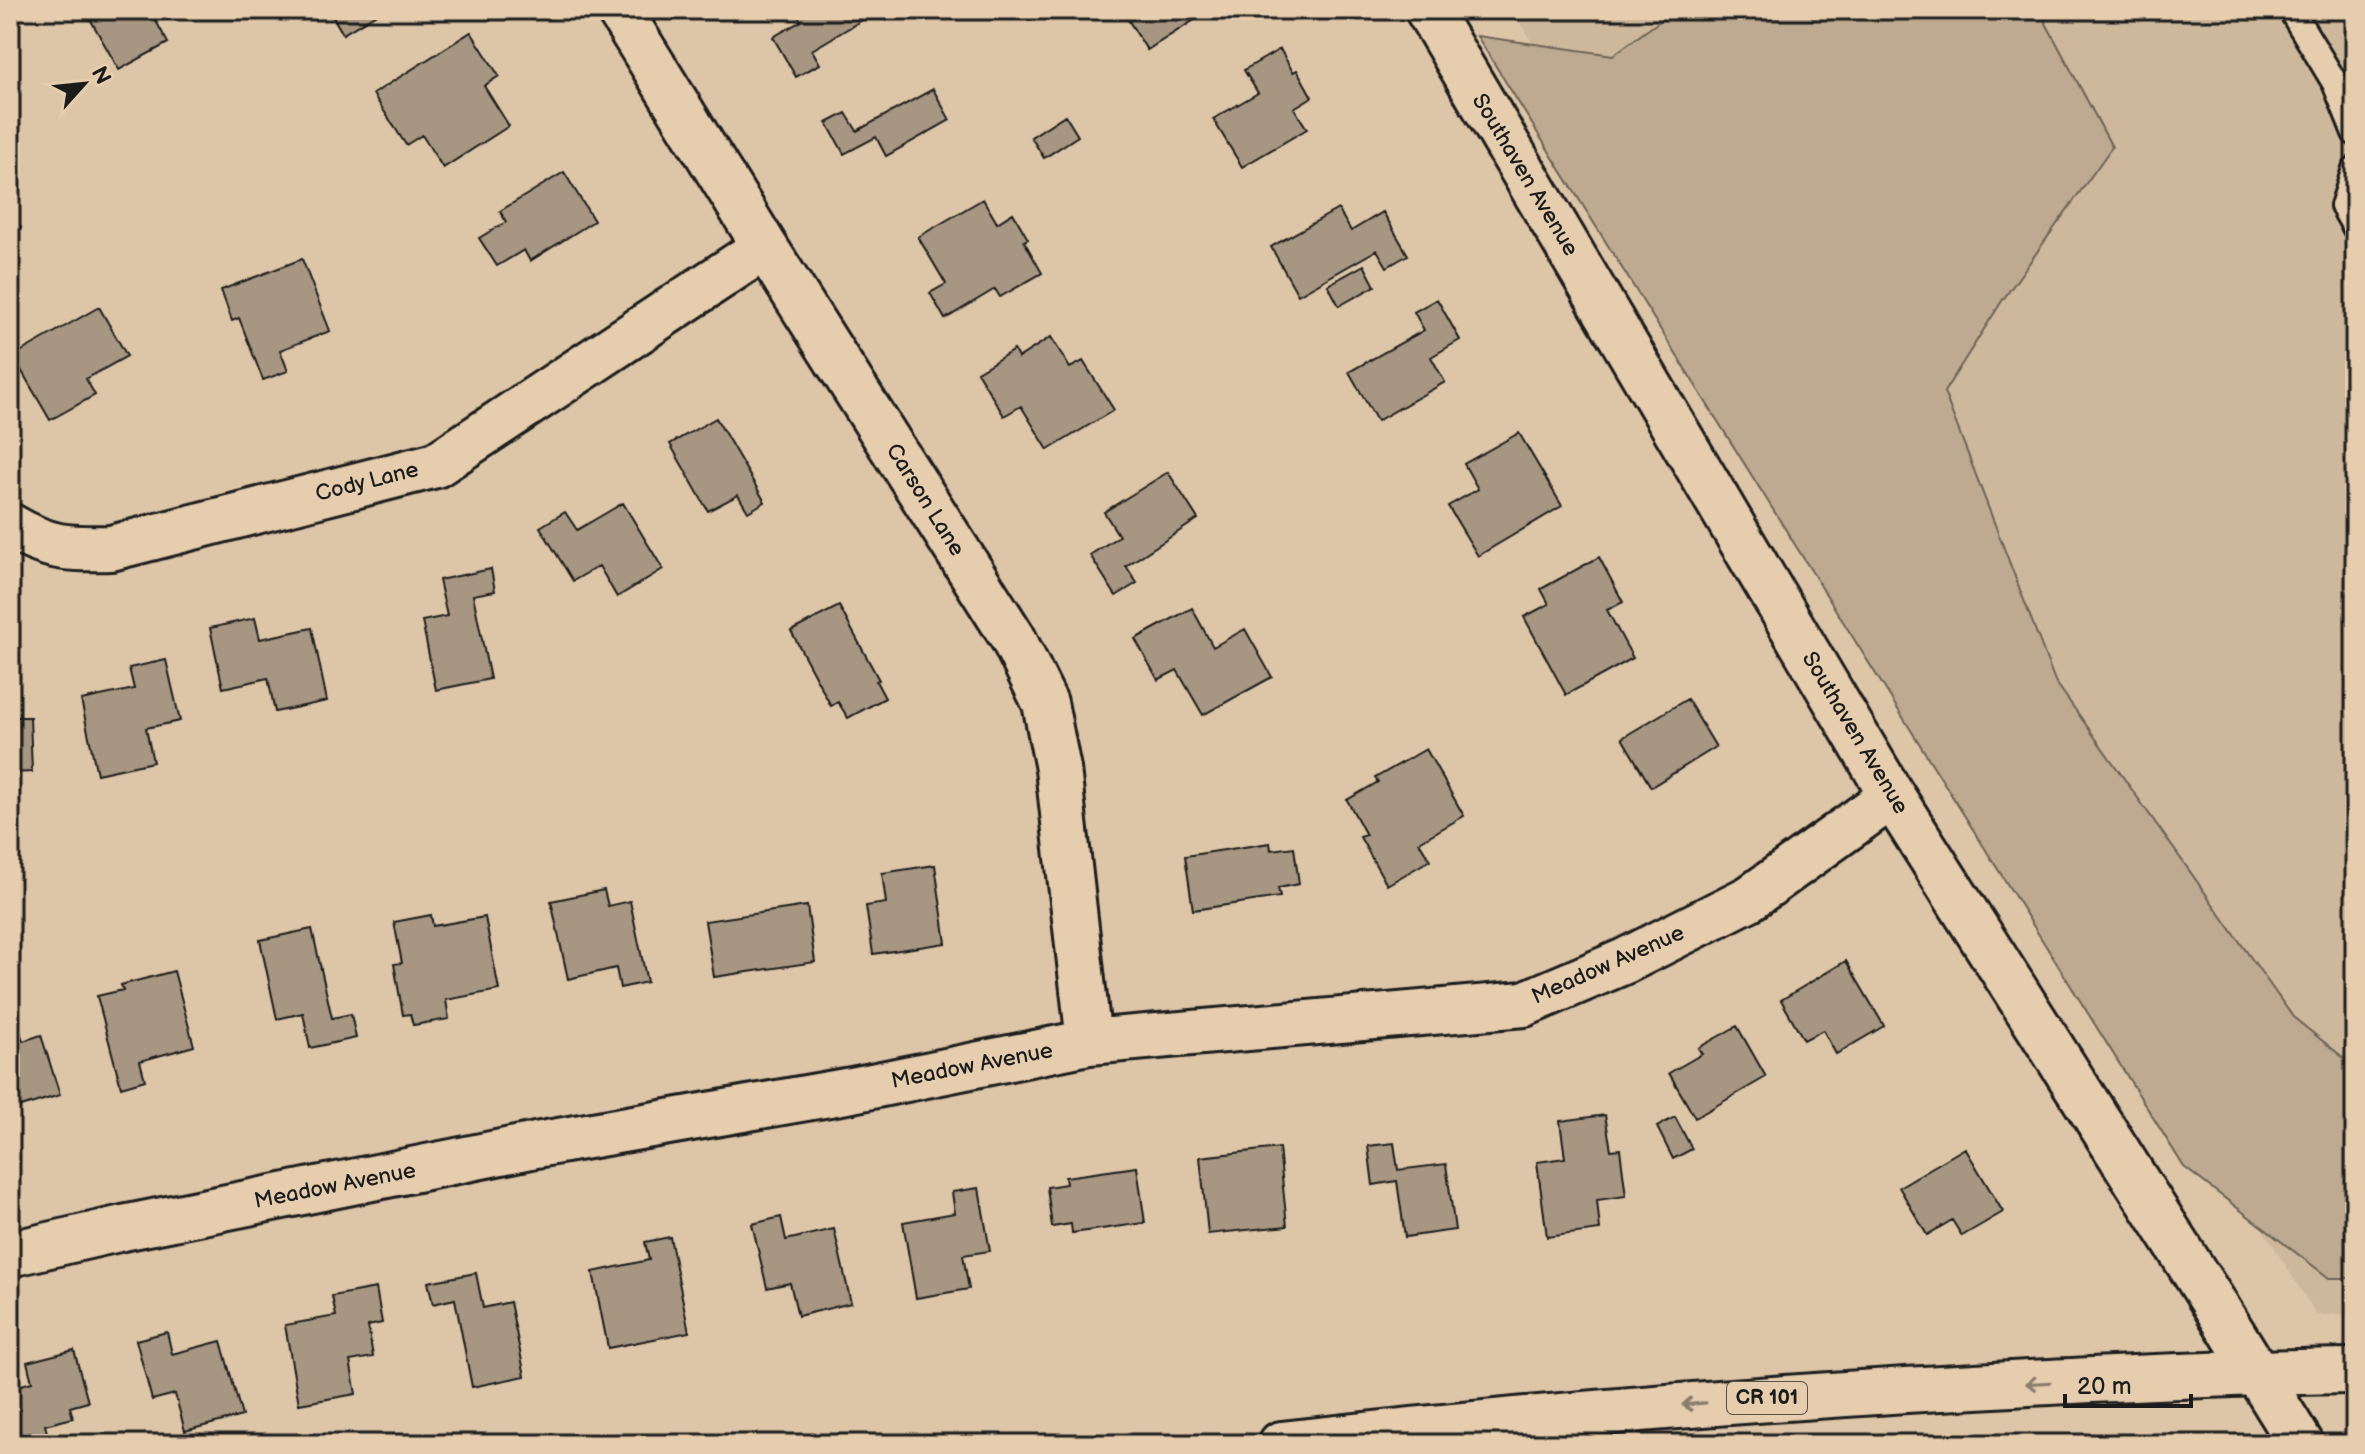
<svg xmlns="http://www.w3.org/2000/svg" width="2365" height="1454" font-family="'Balsamiq Sans',sans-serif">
<rect width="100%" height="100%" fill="#ddc6a8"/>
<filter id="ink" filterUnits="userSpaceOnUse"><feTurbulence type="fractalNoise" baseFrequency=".0125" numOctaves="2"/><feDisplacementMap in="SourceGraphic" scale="16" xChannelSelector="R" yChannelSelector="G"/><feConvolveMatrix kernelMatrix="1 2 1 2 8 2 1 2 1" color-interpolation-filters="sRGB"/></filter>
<g filter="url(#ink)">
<path fill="#cdb89c" d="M1512,10h843v1304l-39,1z"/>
<path fill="#bdaa91" stroke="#6c6356" stroke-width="2" d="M1675,10h364l73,137 -110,154 -58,91 111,289 238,336 62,50v211h-26l-145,-111 -707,-1131 136,19z"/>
<path fill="#a79681" stroke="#1c1c1c" stroke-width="2" d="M85,10h65l18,33 -49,27z
M329,10h54l-40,24z
M795,10h84l-67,40 8,14 -24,13 -23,-40 28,-16z
M1122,10h88l-63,40z
M471,32l28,44 -15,10 25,40 -66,42 -21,-33 -16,10 -33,-51z
M1280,49l13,23 4,-2 15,27 -18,11 13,21 -65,38 -29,-48 45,-26 -14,-23z
M933,89l17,31 -64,36 -10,-19 -32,17 -17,-31 19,-10 11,18z
M1065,115l13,21 -34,22 -13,-21z
M564,172l30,49 -64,40 -6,-11 -27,16 -18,-28 27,-16 -6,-11z
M983,199l14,24 16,-10 15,26 -4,2 18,32 -42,24 -5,-8 -50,30 -15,-26 16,-9 -28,-47z
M1338,209l13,22 32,-19 25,43 -21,12 -10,-17 -79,45 -27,-48z
M10,211l11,17 -11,7z
M10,252l11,19 -11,6z
M302,259l28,72 -50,19 8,21 -25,9 -24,-62 -7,3 -11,-31z
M1364,265l11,21 -36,20 -11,-21z
M1437,299l23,41 -29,17 14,25 -68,39 -28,-49 75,-42 -10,-18z
M99,307l28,49 -41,23 9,16 -45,25 -37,-64z
M1051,337l19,31 13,-7 31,49 -66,40 -27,-44 -17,10 -27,-44 37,-22 4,8z
M716,418l49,84 -17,10 -10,-17 -30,16 -38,-67z
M1519,433l43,73 -84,50 -30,-50 30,-17 -14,-25z
M1168,472l30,47 -72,47 11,17 -21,13 -26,-41 29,-19 -15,-24z
M623,503l40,66 -46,28 -18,-31 -26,15 -33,-54 25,-15 12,18z
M1599,557l24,45 -16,8 26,48 -67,37 -42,-78 25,-13 -8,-15z
M491,569l4,22 -22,4 17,84 -54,11 -14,-69 25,-5 -8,-36z
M839,606l40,74 -3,1 9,17 -37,20 -10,-16 -7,4 -40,-75z
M1192,608l21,39 32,-18 27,48 -69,38 -26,-45 -19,10 -23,-41z
M255,618l5,21 52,-11 15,73 -52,11 -7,-34 -45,10 -13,-60z
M166,660l14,61 -34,7 7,34 -56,12 -16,-74 53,-11 -5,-21z
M1687,699l29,48 -65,40 -29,-49z
M10,717h20l2,55 -22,1z
M1426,749l38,67 -45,26 11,18 -43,25 -27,-48 6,-2 -19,-35 31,-18 -3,-4z
M1270,843l1,7 23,-3 5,37 -21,4 2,9 -87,13 -8,-54z
M935,865l11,78 -73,11 -7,-48 20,-3 -4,-30z
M604,890l4,16 22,-5 17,81 -27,6 -4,-20 -48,11 -17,-78z
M807,906l8,56 -101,15 -9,-56z
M431,915l2,11 52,-9 14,73 -53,10 3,19 -36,6 -3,-11 -7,1 -9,-51 8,-1 -8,-41z
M312,929l20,89 19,-4 5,24 -46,10 -7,-35 -26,6 -17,-79z
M1846,961l38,65 -48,28 -13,-24 -19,10 -23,-40z
M174,971l20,75 -54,15 5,19 -24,7 -24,-91 26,-6 -2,-5z
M15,1015l8,26 18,-6 19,60 -49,15 -1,-93z
M1737,1026l29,51 -71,41 -26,-45 33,-19 -4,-6z
M1605,1115l6,35 9,-1 6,47 -29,4 3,30 -53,7 -10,-75 28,-4 -5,-37z
M1675,1117l17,32 -19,10 -16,-32z
M1394,1143l4,27 48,-6 9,66 -50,7 -8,-56 -24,4 -5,-39z
M1279,1148l8,78 -79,8 -8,-77z
M1965,1148l38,64 -41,24 -10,-16 -25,15 -28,-48z
M1137,1167l8,56 -73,10 -1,-9 -19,3 -5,-40 19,-3 -1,-7z
M979,1188l11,63 -27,4 6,34 -53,9 -13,-76 52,-9 -3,-21z
M781,1217l5,23 48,-11 17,74 -53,13 -8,-33 -23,5 -15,-64z
M670,1237l19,95 -81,16 -15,-76 56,-12 -4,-18z
M476,1273l7,35 27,-6 15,74 -53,11 -17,-88 -22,5 -5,-22z
M376,1288l6,35 -14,3 5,31 -23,4 6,33 -57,10 -14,-79 51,-9 -4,-20z
M167,1332l5,22 49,-13 21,75 -57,15 -10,-37 -23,6 -16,-60z
M74,1350l14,52 -18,5 3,11 -28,7 5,19h-40v-56l22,-6 -5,-20z"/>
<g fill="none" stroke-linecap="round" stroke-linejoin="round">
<g stroke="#1c1c1c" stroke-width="30">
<path id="service" d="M2291,10l44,73 20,50
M2355,169l-12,37 12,21"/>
</g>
<g stroke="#1c1c1c" stroke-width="50">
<path id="minor" d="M619,10l146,237 248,391 32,65 13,66 31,273
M10,526c39,23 57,23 101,22l325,-83 329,-218
M10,1254l113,-26 413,-83 316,-55 237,-48 435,-38 101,-43 125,-63 142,-102"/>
</g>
<g stroke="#1c1c1c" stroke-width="50">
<path id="tertiary" d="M1428,10l464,786 320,504 89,144"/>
</g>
<g stroke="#1c1c1c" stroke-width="50">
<path id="primary" d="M1281,1444c249,-28 498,-48 748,-61 108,-5 217,-11 326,-12"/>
</g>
<use href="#service" stroke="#e5cdae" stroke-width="24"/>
<use href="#minor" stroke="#e5cdae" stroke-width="44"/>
<use href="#tertiary" stroke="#e5cdae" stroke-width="44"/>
<use href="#primary" stroke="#e5cdae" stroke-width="44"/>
</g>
<defs><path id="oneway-shaft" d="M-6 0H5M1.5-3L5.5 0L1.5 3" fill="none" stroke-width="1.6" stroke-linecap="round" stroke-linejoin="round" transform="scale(2)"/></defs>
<g stroke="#8b7d6c">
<use href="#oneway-shaft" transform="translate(2038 1383) rotate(177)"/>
<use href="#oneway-shaft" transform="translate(1694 1404) rotate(175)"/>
</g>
</g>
<g text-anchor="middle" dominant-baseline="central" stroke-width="8" stroke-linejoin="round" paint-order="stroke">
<rect fill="#e5cdae" stroke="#585148" stroke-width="2" x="1727" y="1382" width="80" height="32" rx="6"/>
<g font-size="20" font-weight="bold" fill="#1c1c1c">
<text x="1767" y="1398">CR 101</text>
</g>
<g font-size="22" fill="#1c1c1c" stroke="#e5cdae">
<text transform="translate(1525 175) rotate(59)">Southaven Avenue</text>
<text transform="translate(367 482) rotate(-14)">Cody Lane</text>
<text transform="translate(925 500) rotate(58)">Carson Lane</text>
<text transform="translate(1855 733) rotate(59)">Southaven Avenue</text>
<text transform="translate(1608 965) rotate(-24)">Meadow Avenue</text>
<text transform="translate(972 1066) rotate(-11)">Meadow Avenue</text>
<text transform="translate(335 1186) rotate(-11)">Meadow Avenue</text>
</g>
</g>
<rect width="2365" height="1454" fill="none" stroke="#e5cdae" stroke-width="40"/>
<rect x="20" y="20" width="2325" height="1414" fill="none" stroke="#1c1c1c" stroke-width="3" filter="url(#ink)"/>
<g transform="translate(84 84) rotate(63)" stroke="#e5cdae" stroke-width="6" paint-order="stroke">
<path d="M0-6L14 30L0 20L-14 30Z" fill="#1c1c1c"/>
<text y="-12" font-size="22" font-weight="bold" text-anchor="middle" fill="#1c1c1c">N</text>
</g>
<path d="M2065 1394v12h126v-12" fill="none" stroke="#1c1c1c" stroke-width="4"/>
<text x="2077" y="1394" font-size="24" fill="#1c1c1c" stroke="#e5cdae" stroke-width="6" paint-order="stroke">20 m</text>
</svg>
